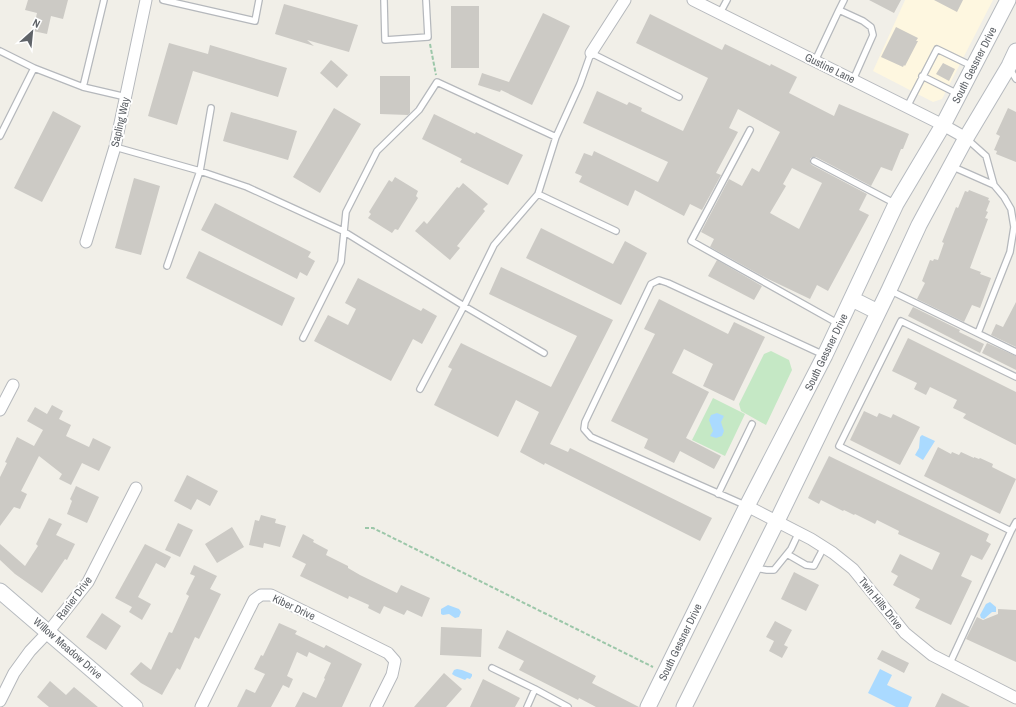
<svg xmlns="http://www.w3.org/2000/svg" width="1016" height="707" font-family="'Archivo Narrow',sans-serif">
<rect width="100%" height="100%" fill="#f1efe8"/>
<path fill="#fef7e0" d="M905,0h88l-51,99 -9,3 -60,-31z"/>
<path fill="#c5e8c5" d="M771,351l18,9 3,10 -26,55 -25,-14 -2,-7 25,-50z
M713,398l32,16 -20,42 -33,-16z"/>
<path fill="#aadaff" d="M717,413l7,3 -3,6 3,9 -2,5 -6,2 -6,-2 3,-5 -4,-11 2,-5z
M922,435l13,6 -12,19 -8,-5 4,-7 1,-11z
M990,602l6,5v5h-4l-8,7 -3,-1 -1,-3 6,-11z
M448,605l11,4 2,3 -2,5 -4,1 -6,-4 -6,1 -2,-1v-5z
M457,669l5,1 10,4v2l-2,3 -3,-1 -2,2 -10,-4 -3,-2 2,-4z
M880,669l12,6 -5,10 25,12 -4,10h-12l-28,-14z"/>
<path fill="#cccac5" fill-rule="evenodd" d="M28,0h40l-5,19 -12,-3 -4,18 -14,-3 4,-18 -12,-3z
M869,0h32l-7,13z
M934,0h29l-6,12z
M284,4l74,21 -9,27 -42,-12 7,6 -39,-12z
M451,6h28v62h-28z
M543,13l27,13 -38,79 -31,-15 -1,2 -22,-7 4,-12 27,9z
M650,14l72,36 3,-6 45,22 1,-2 26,13 -8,16 45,23 5,-12 70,30 -6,15h-2l-9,22 -11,-4 -10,19 -55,-29h-4l-2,2v4l2,2 55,29 -8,16 10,5 -41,76 -11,-6 -7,14 -44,-21 -56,-31 4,-8 -13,-7 28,-53 13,7 10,-18 7,4 21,-40 -42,-23 -9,19 9,4 -22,41 5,2 -19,35 -12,-6 -6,12 -49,-26 -7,16 -49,-24 3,-6 -7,-3 9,-20 8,3 2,-5 64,31 10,-20 -85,-39 14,-32 30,14 2,-3 13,6 -1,3 42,20 25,-53 -72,-35zM792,168l30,15 -23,46 -29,-16 16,-27 -3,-2z
M896,27l22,11 -2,3h2l-13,25 -1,-1 -1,2 -22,-10z
M169,43l39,11 2,-9 77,23 -9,29 -85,-26 -16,54 -29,-9z
M331,60l17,15 -11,13 -17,-15z
M943,63l12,6 -6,12 -13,-7z
M380,76h30v37l-2,2 -28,-1z
M334,108l27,16 -41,69 -27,-16z
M1008,108l8,4v50l-20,-8 1,-3 -3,-1 6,-14 -4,-2z
M53,111l28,15 -39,76 -28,-14z
M231,112l66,19 -9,29 -65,-19z
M434,114l41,20 1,-2 47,23 -15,30 -48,-23 2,-3 -40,-20z
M395,177l23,14 -2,5 2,2 -20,32 -3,-1 -3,4 -24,-15 3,-4 -2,-2 20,-32 3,2z
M134,178l26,8 -19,69 -26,-7z
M463,183l25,21 -5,5 2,2 -28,35 3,2 -10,12 -35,-29 9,-10 3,3 30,-37 2,1z
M969,190l20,8 -1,2 2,1 -4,10 2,1 -3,6 3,1 -18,49 11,4 -1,2 11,4 -11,30 -8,-3 -8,17 -47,-23 8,-16 -3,-2 8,-21 3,1 1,-2 4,1 6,-17 -2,-1 14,-35 2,1 7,-17 3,1z
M215,203l96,49 -3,5 7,4 -8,15 -7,-4 -3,7 -96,-49z
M541,228l72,36 12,-23 22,12 -26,52 -95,-47z
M199,251l96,47 -13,28 -96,-48z
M717,260l45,26 -8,14 -46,-24z
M501,267l112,53 -63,124 18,8 2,-4 142,70 -12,23 -155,-78 -1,2 -24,-13 19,-40 -23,-12 -18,37 -64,-32 18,-36 -4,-2 13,-24 90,44 26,-51 -88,-42z
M358,278l63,33 2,-3 14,8 -15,28 -9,-5 -22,42 -77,-40 14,-26 20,10 8,-16 -11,-6z
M659,299l69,35 6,-12 31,15 -31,64 -31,-15 10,-22 -29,-15 -12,24 37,19 -23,46 35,18 -7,13 -34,-18 -6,12 -30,-15 4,-9 -37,-18 44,-87 -11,-5z
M1016,302v45l-25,-12 5,-11 7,3z
M913,307l47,23 -1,2 25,12 -4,9 -72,-37z
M908,338l108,54v53l-53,-27 3,-4 -13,-6 4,-8 -27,-13 -4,8 -12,-6 3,-6 -25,-12z
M987,343l29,13v14l-34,-17z
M52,405l11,6 -4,8 12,6 -5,11 23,11 4,-9 18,9 -12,24 -17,-8 -11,22 -12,-6 3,-5 -23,-18 -18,35 6,3 -7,15 -6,-2 -14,19v-49l7,-14 -2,-1 12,-25 17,9 9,-16 -16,-9 8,-14 12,7z
M864,411l13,6 2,-4 12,5 2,-4 27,13 -20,38 -50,-25z
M938,447l13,7 1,-2 7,3 2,-3 13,6v-1l5,2 1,-1 13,6 -1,3 24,12 -16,35 -76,-38z
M829,456l160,78 -3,7 5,3 -9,16 -11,-5 -10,21 11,5 -21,44 -36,-17 5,-9 -27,-14 5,-9 -7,-4 9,-18 32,16 8,-17 -42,-19 1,-3 -22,-11 -2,4 -20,-10 -1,1 -10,-5 -1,1 -22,-11 -2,4 -11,-6z
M187,475l31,16 -8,15 -13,-7 -6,11 -17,-9z
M76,486l23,11 -12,26 -20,-9 5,-13 -2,-2z
M261,515l15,4 -1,4 11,3 -6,21 -16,-4 -1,5 -14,-3 6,-25 4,1z
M49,518l13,6 -6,11 19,9 -8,16 -2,-1 -23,34 -27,-19 -15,-14v-16l25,22 13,-20 -2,-2z
M178,523l15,7 -13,27 -15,-7z
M232,527l12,20 -27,16 -12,-19z
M303,534l11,6 -1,2 15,8 -2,5 22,11v2l12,7 37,18 4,-8 29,13 -8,19 -15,-7 -3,5 -20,-9 -4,8 -12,-6 1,-3 -20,-9 -1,3 -48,-23 6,-12 -14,-7z
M145,544l26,13 -6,11 -9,-5 -18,34 13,7 -9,16 -13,-8 3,-5 -17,-9z
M194,565l23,11 -7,13 11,5 -22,45 -4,-2 -15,33 -3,-2 -15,27 -21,-12 -11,-9 11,-12 10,8 18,-38 3,1 17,-37 -3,-2 9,-18 -5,-2z
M794,572l25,13 -13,26 -25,-12z
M998,609l18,1v52l-50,-23 11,-22 6,3 15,-6z
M102,613l19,13 -15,24 -20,-13z
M775,621l17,9 -8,15 4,2 -6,11 -13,-7 5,-10 -8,-4z
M279,623l18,8 -2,3 29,14 2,-3 36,19 -20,43h-47l8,-15 13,6 9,-19 -1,-1 7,-15 -22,-11 -2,5 -10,-5 -10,24 6,3 -4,9 -6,-3 -12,22h-34l9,-18 9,4 10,-19 -11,-5 7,-14 2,1z
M441,627l41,2 -1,28 -41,-2z
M507,630l89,46 -4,7 47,24h-43l-17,-9 -1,2 -59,-30 5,-9 -26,-13z
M882,650l27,13 -5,10 -27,-14z
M444,673l18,16 -16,18h-32z
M483,679l37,19 -5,9h-45z
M50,681l16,14 8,-8 24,20h-49l-12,-10z
M942,693l28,14h-35z"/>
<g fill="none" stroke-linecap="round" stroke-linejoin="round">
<g stroke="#b5b8bc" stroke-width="8">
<path id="lane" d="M163,0l92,21 4,-21
M384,0l1,40 43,-3 -2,-37
M839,10l5,-10
M720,13l7,-13
M0,51l34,17 49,19 43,10
M815,61l24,-51 24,11 8,6 2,8 -20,45
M1010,69l6,10
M922,76l36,18
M83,87l21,-87
M907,107l30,-58 35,17
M750,130l-59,111 148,83
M0,136l34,-68
M967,139l19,17 8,29 10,12 7,12 3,18 -4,25 -32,81
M115,147l85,24 47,16 96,44 121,75 80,47
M814,161l82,43
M951,166l43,19
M538,194l78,37
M167,266l33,-95 11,-63
M889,290l127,62
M303,338l38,-76 5,-50 31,-61 42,-41 18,-28 119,55
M1016,377l-115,-56 -62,125 172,85 5,-9
M420,389l44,-83 30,-61 44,-51 18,-57 24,-53 11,-31 88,44
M718,494l34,-70
M747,506l-156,-69 -7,-8 1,-7 66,-138 8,-4 9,3 156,72
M787,554l19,11 8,1 10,-19
M754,568l13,2h7l17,-21 8,-17
M949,665l62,-134
M492,668l43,21 33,18
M527,707l8,-18"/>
</g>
<g stroke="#b5b8bc" stroke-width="13">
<path id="street" d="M693,0l250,125 23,13
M591,53l34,-53
M86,242l29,-95 31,-147
M0,410l13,-25
M747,506l64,33 22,14 20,16 52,64 27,22 84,43
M0,701l14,-28 16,-22 19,-20 39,-49 48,-94
M201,707l53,-107 7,-5h10l117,58 7,8 -3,14 -16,32"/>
</g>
<g stroke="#b6babf" stroke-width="17">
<path id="secondary" d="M852,299l26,13
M0,591l135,116
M648,707l99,-201 78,-151 71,-151 47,-79 65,-125
M684,707l93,-186 112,-231 30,-65 47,-87 43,-72 7,-15"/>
</g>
<path stroke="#9cc7a9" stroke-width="2" stroke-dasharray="4 2" stroke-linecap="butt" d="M430,44l6,31
M365,528h8l280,139"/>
<use href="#lane" stroke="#fff" stroke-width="5.5"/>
<use href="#street" stroke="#fff" stroke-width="11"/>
<use href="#secondary" stroke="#fff" stroke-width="15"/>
</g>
<g text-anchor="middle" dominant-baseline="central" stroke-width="4" stroke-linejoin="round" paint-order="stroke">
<g font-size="11" fill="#5f6368" stroke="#fff">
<text transform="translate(974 65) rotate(-63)">South Gessner Drive</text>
<text transform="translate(830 68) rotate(26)">Gustine Lane</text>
<text transform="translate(120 122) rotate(-77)">Sapling Way</text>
<text transform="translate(826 352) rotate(-64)">South Gessner Drive</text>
<text transform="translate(74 598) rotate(-53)">Ranier Drive</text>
<text transform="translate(881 603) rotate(51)">Twin Hills Drive</text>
<text transform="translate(294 607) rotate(25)">Kiber Drive</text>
<text transform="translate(680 642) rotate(-64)">South Gessner Drive</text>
<text transform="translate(68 648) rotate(41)">Willow Meadow Drive</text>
</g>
</g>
<g transform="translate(32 32) rotate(27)" stroke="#ffffff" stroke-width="3" paint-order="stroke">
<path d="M0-3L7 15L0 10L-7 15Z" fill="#5f6368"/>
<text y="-6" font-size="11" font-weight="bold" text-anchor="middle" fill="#5f6368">N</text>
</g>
</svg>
